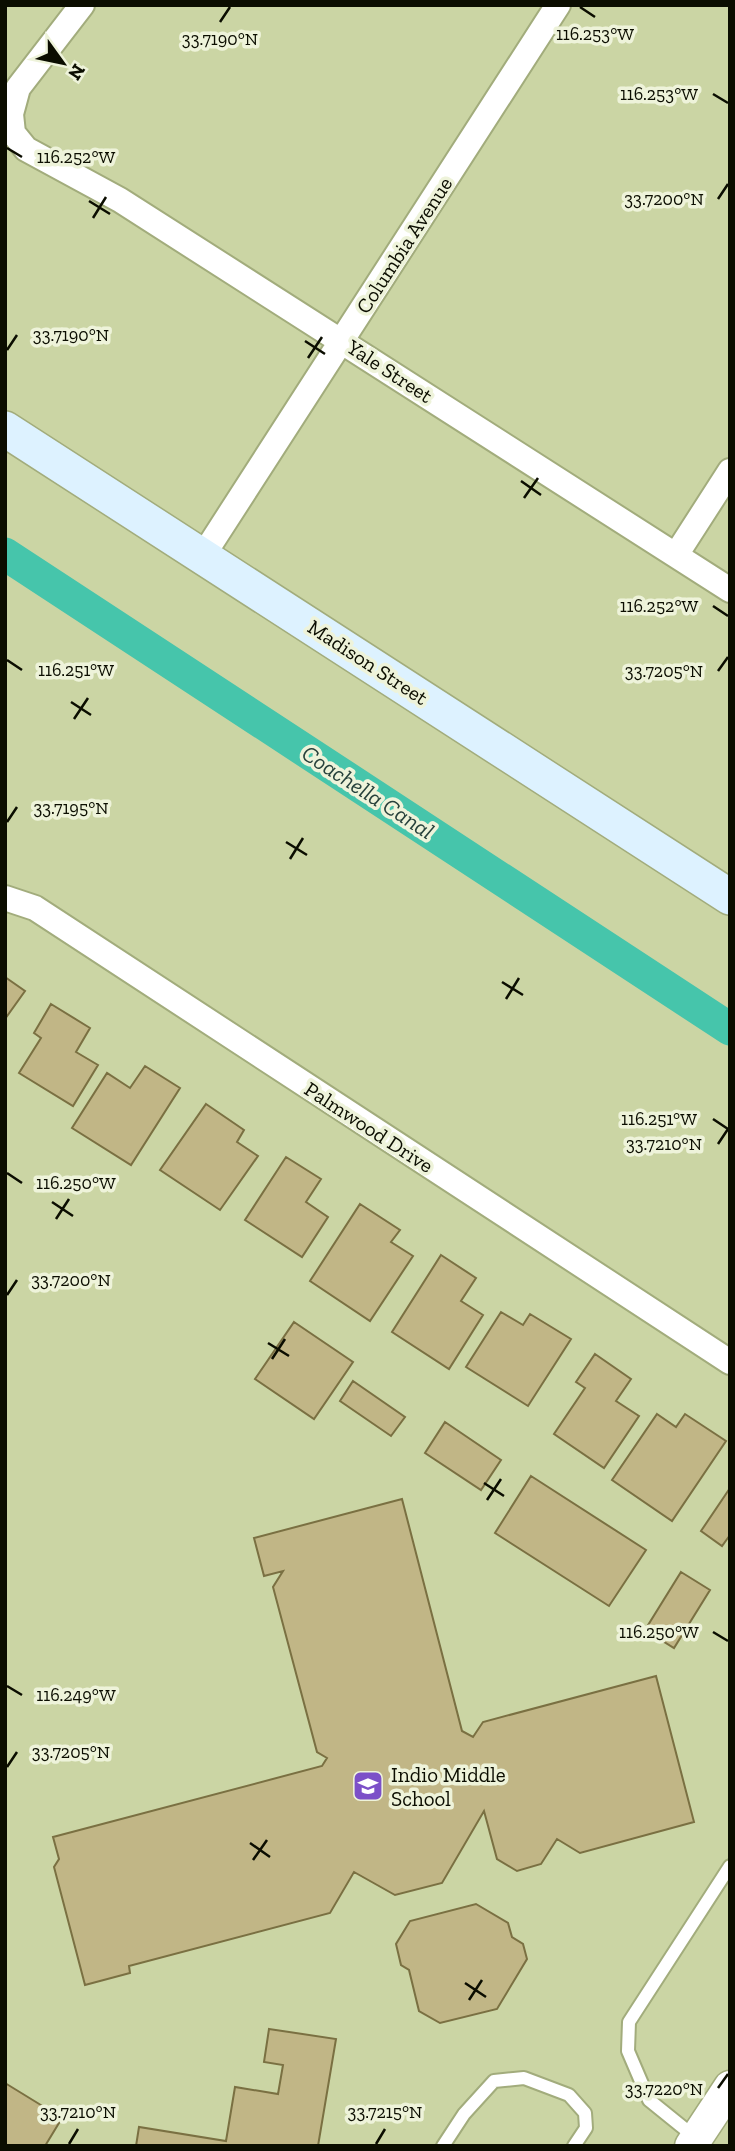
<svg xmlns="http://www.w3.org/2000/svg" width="735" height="2151" font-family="'Zilla Slab',serif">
<rect width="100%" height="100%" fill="#cbd5a4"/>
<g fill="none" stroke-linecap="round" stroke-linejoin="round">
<path stroke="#46c5ab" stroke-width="33" d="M5,554l725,475"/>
</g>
<path fill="#c1b686" stroke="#7a7042" stroke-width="2" d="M5,977l20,14 -20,28z
M51,1004l39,24 -14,24 22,13 -25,41 -54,-33 22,-35 -7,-5z
M145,1066l35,22 -49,77 -59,-37 35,-55 23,15z
M206,1104l38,26 -7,12 21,14 -38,54 -60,-40z
M286,1157l35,22 -15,23 22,15 -26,40 -57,-37z
M360,1204l40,26 -9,12 22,14 -43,65 -60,-40z
M441,1255l35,23 -15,23 22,14 -34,54 -57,-37z
M501,1312l22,13 7,-11 41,25 -43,67 -62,-39z
M294,1322l59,40 -39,57 -59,-40z
M595,1354l36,25 -15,22 23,15 -35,52 -50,-34 31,-46 -9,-6z
M353,1381l52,36 -14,19 -51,-35z
M657,1414l19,13 9,-13 41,27 -54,80 -60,-41z
M445,1422l56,38 -20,30 -56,-37z
M531,1476l115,74 -37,56 -114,-73z
M730,1488v47l-8,11 -21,-15z
M402,1499l60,232 11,6 10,-15 173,-46 38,146 -114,31 -23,-14 -16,25 -24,7 -20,-12 -13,-48 -42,72 -47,12 -41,-23 -24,41 -201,53 1,7 -45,12 -31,-118 5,-8 -6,-22 269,-71 5,-8 -10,-6 -44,-165 10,-16 -19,5 -10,-38z
M681,1572l29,18 -36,58 -29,-18z
M476,1904l32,19 4,14 11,7 4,15 -30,50 -57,14 -21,-12 -10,-41 -8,-5 -5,-21 14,-23z
M269,2029l67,10 -18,107h-182l3,-19 87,14 9,-54 43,7 5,-29 -19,-3z
M5,2083l57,35 -17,28h-40z"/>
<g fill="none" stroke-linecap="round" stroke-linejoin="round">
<g stroke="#a2ac7c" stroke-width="16">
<path id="service" d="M696,2138l-47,-38 -21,-49 1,-29 101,-156
M443,2146l21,-32 30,-33 30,-3 45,17 16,18 1,15 -12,18"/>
</g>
<g stroke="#a2ac7c" stroke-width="28">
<path id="minor" d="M82,5l-64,83 -7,26 2,19 13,16 94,51 610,390
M204,554l354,-549
M676,555l54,-84
M5,898l30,10 695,454"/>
</g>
<g stroke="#a2ac7c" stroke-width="35">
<path id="tertiary" d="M691,2146l39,-59"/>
</g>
<g stroke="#a2ac7c" stroke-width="38">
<path id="secondary" d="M5,429l725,468"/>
</g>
<use href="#service" stroke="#fff" stroke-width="12"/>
<use href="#minor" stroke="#fff" stroke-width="24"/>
<use href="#tertiary" stroke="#fff" stroke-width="32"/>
<use href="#secondary" stroke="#ddf2ff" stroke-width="35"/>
</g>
<path fill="none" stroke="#0b0d00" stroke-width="2.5" d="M580,7l15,10M220,22l10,-15M713,94l15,9M7,148l15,9M718,199l10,-15M89,201l21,13M93,218l13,-21M305,341l20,13M7,350l10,-15M308,358l14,-21M521,481l20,14M524,498l14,-20M713,606l15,10M7,660l15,10M718,671l10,-14M71,702l20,13M74,719l14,-21M7,822l10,-15M286,842l21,13M290,859l13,-21M502,982l21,13M506,999l13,-21M713,1119l15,10M718,1144l10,-15M7,1173l15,10M52,1202l21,14M56,1219l13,-20M7,1295l10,-15M268,1343l21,13M272,1359l13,-20M484,1483l20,13M487,1500l14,-21M713,1632l15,9M7,1686l15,9M7,1767l10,-15M250,1843l20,14M253,1860l14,-20M465,1983l21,14M469,2000l13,-20M718,2088l10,-14M69,2144l9,-15M376,2144l9,-15"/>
<defs>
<g id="school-square" transform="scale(1.575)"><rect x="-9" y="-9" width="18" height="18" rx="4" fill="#7c50c8" stroke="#eef3da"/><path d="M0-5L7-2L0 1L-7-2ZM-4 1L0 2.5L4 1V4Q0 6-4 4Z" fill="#fff"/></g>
</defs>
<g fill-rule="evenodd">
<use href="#school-square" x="368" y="1786"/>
</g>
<g text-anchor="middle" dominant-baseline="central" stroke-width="7" stroke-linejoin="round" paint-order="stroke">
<g font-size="21" fill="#0b0d00" stroke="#eef3da">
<text transform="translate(404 245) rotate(-57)">Columbia Avenue</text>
<text transform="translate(390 371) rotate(33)">Yale Street</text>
<text transform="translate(368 662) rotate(33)">Madison Street</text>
<text transform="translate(369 1127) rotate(33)">Palmwood Drive</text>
</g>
<g font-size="21" fill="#0b0d00" stroke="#eef3da" text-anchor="start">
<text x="391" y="1774">Indio Middle<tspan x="391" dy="24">School</tspan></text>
</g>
<g font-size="23" font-style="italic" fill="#27423c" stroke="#eef3da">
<text transform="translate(368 792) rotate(33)">Coachella Canal</text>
</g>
</g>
<g font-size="18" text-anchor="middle" fill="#0b0d00" stroke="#eef3da" stroke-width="7" stroke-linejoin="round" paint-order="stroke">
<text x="595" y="40">116.253°W</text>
<text x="220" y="45">33.7190°N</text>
<text x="659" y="100">116.253°W</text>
<text x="76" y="163">116.252°W</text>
<text x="664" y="205">33.7200°N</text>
<text x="71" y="341">33.7190°N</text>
<text x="659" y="612">116.252°W</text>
<text x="76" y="676">116.251°W</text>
<text x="664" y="677">33.7205°N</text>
<text x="71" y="814">33.7195°N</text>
<text x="659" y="1125">116.251°W</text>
<text x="664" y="1150">33.7210°N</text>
<text x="76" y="1189">116.250°W</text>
<text x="71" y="1286">33.7200°N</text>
<text x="659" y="1638">116.250°W</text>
<text x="76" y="1701">116.249°W</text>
<text x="71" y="1758">33.7205°N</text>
<text x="664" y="2095">33.7220°N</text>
<text x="78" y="2118">33.7210°N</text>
<text x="385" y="2118">33.7215°N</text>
</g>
<rect width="735" height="2151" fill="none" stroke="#0b0d00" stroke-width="14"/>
<g transform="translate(63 63) rotate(123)" stroke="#eef3da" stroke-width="5" paint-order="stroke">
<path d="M0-5L12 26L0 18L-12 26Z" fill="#0b0d00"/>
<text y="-10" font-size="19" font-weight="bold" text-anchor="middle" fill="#0b0d00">N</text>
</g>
</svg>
